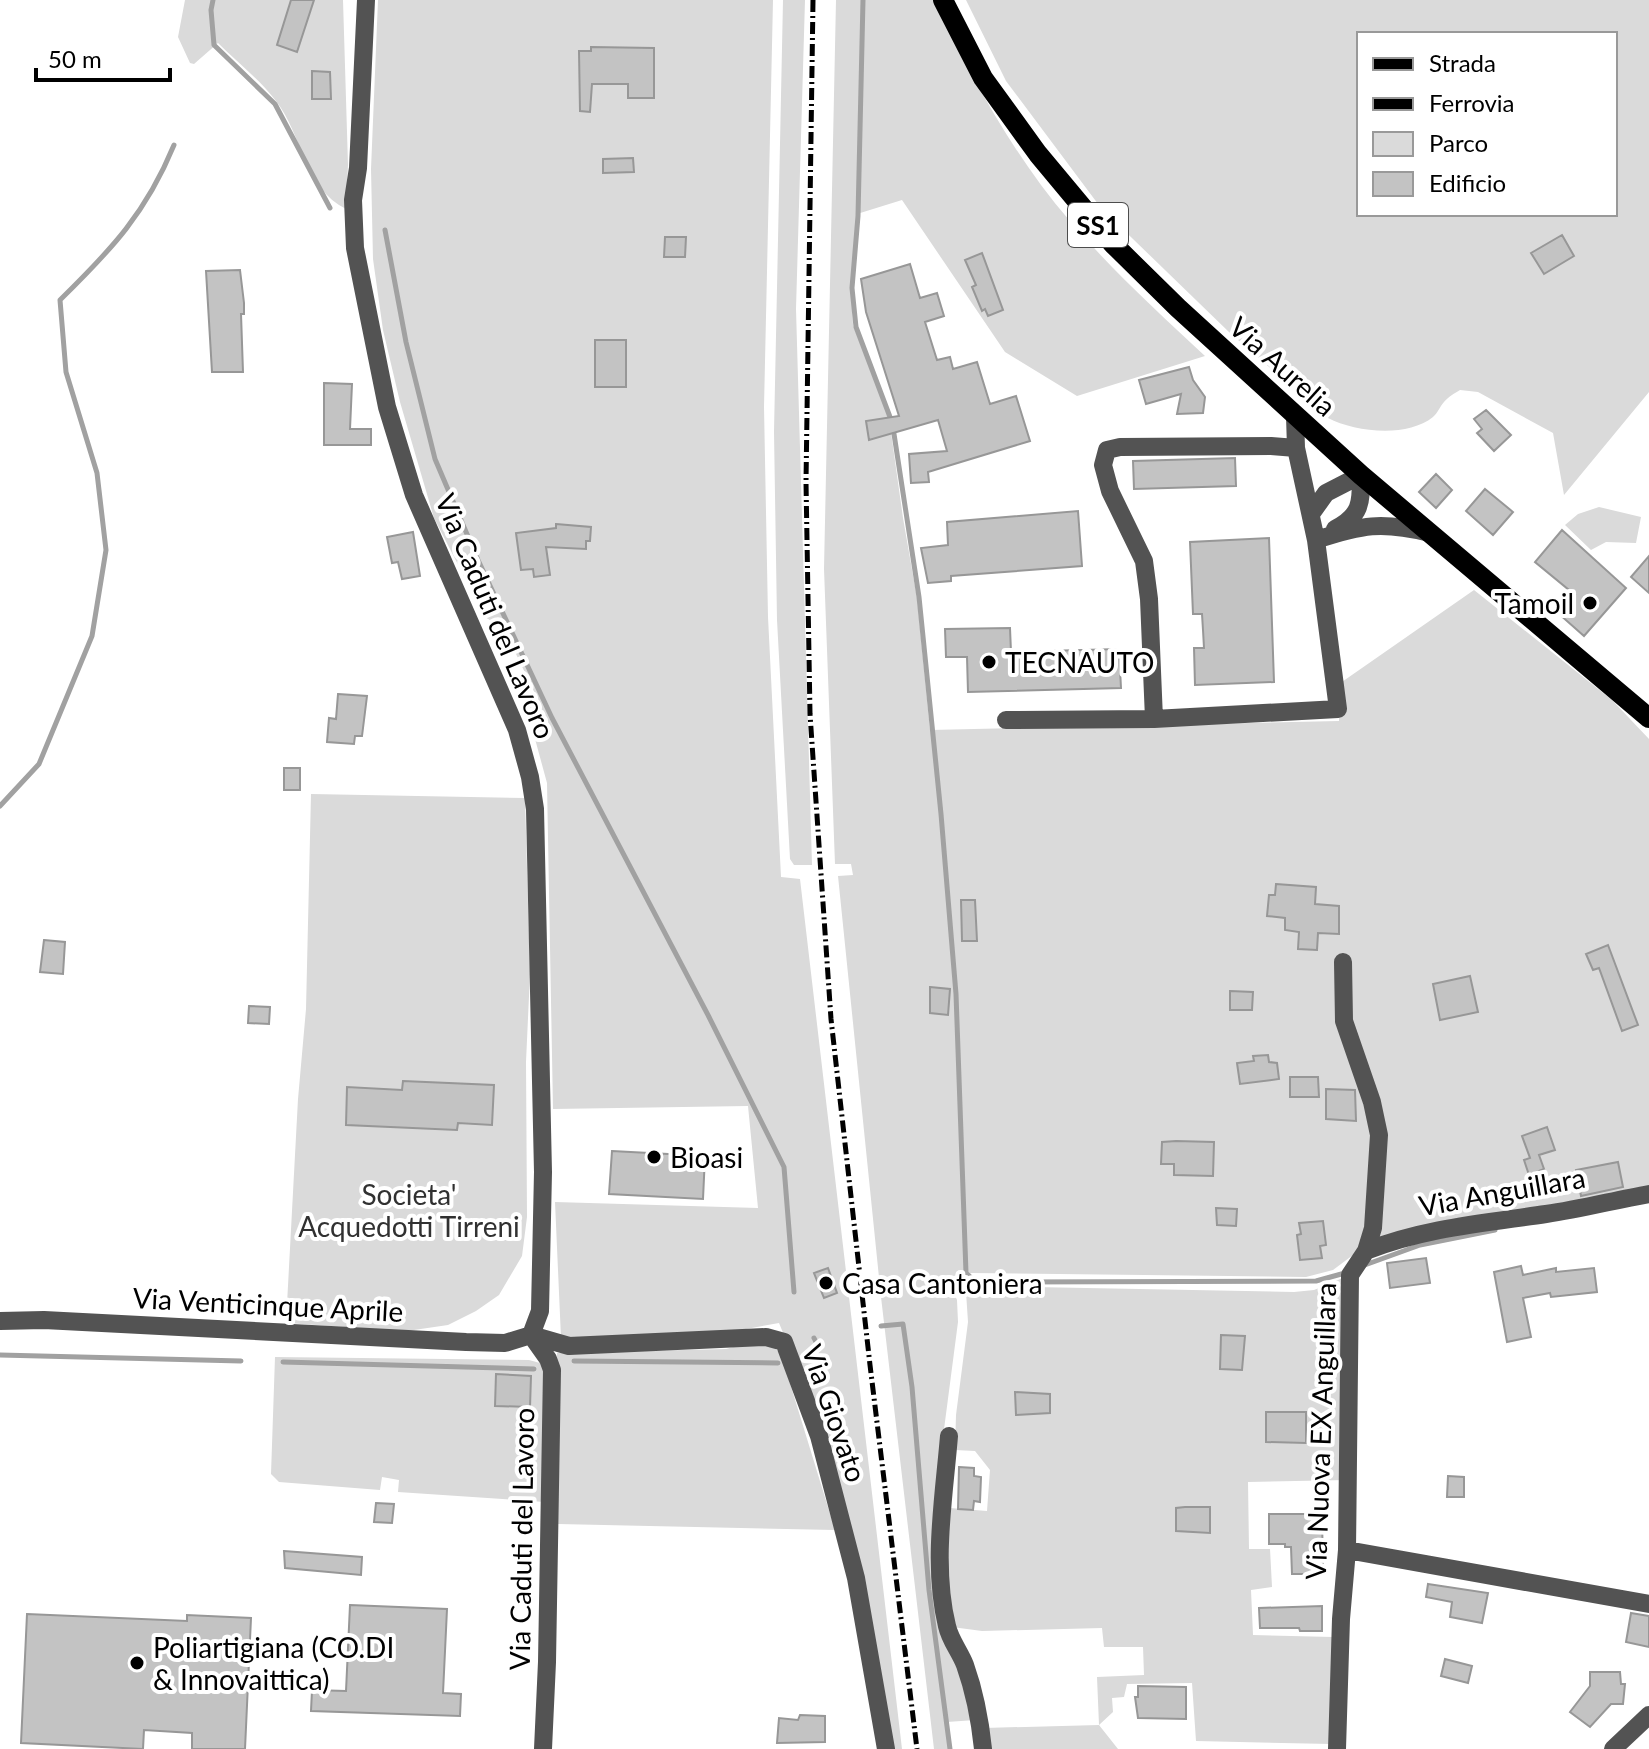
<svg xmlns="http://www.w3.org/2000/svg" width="1649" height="1749" font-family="Lato,sans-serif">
<rect width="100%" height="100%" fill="#fff"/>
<path fill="#dadada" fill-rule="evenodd" d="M185,0h158l5,165 -2,44c-41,-20 -44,-75 -70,-108 -16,-21 -39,-39 -58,-58l-24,21 -4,-1 -12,-26z
M378,0h395l-9,407 4,210 13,260 19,2 102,870h-10l-78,-342 -35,-84 -61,11 -157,4 -6,-136 203,6 -10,-102 -195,3 -6,-326 -22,-81h14l-35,-73 -19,-12 -51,-99 -34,-116 -17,-72 -10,-71 -2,-90z
M783,0h22l-9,309 16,556h-18l-4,-6 -13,-239 -3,-188z
M836,0h99c30,64 63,127 106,185 47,63 106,117 164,171l-128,40 -72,-44 -103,-152 -45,14 -6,74 2,37 36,93 14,100 14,80 13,132 409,-9v-37l135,-94 138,110 37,39v451l-292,62 -24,18 -27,7 -335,-4 -19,16 5,11 1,22 -15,115 -5,72 19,146 18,65 -28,2 3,27h-16l-53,-452 -43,-421 15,-1 -2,-11h-16l-11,-295z
M966,0h683v392l-85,103 -11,-62 -75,-41 -18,-2c-5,3 -12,7 -16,12 -4,4 -6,11 -11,15 -26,21 -78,15 -105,1l-98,-85 -129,-125 -95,-127zM1359,34h256v180h-256z
M1599,507l42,10 -5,26 -30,-1 -15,8 -26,-25 13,-11z
M311,794l214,4 5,176 -4,88 1,155 -5,39 -23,39 -23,16 -28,14 -41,6 -121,-8 12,-224 8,-90z
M1350,1275l-3,205 -99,2 1,67h21l2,38 -21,3 2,45 80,2 -2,107 -135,-3 -4,-58 -65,1 -3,13 -12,1 1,14 -14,13 19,24h-131l-3,-21 115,-3 -2,-48 47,-2 -1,-28h-39l-2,-19 -120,3 -30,-4 -5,-30 3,-89 37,3 3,-41 -15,-19 -20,-1 1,-35 12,-93 -2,-30 67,-5 261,5 20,-2z
M748,1343l22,1 11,10 54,176 -277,-6 -1,-171 169,-4z
M275,1357l254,3 11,3 7,9 -2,130 -147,-10 1,-12 -17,-3 -2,13 -101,-8 -8,-8z"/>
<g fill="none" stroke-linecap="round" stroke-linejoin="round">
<path stroke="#a1a1a1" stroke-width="5" d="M213,0l-2,10 3,35 61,59 55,104
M863,0l-5,216 -6,72 4,39 34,90 4,17 25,163 22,217 15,180 10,279 10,9 340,-1 29,-8
M385,230l21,112 29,117 43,101 74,158 157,299 75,150 10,125
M0,806l39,-42 53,-128 14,-86 -9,-77 -31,-101 -6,-72c52,-51 86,-87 114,-155
M1362,1266l58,-21 75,-15
M881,1326l22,-2 9,63 17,203 21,159
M814,1338l3,6
M0,1355l241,6
M574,1361l204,2
M283,1362l251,7"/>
</g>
<path fill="#c3c3c3" stroke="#979797" stroke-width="2" d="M291,0h23l-17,52 -20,-7z
M591,47l63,1v50h-26v-14h-36l-2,28 -10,-1 -1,-60h12z
M312,71l18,1 1,27h-19z
M633,158l1,14 -31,1v-14z
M1562,235l12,21 -30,18 -13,-21z
M665,237h21l-1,20h-21z
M982,253l21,57 -15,6 -3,-7 -3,2 -10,-24 4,-2 -11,-25z
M910,264l10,34 17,-5 7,23 -19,6 12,38 13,-3 3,12 24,-7 13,42 26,-8 14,45 -102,31 1,10 -18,1 -2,-29 38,-3 -9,-31 -69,20 -3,-19 33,-5 -33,-104 -5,-33z
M240,270l4,33v11h-3l2,58h-31l-6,-101z
M595,340h31v47h-31z
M1189,367l4,13 12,17 -2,16 -26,1 4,-20 -35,10 -7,-24z
M324,383l28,1 -2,45h21v16h-47z
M1486,410l25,25 -17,16 -17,-18 5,-4 -8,-10z
M1235,458l1,28 -102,3 -1,-28z
M1436,474l16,16 -16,18 -17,-16z
M1485,489l28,23 -20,23 -27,-24z
M1078,511l4,55 -131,10v5l-23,2 -7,-35 27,-3 -1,-23z
M556,524l35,3 -1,14h-4v8l-40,-2 4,28 -16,2 -1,-8 -12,1 -5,-37 40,-5z
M1562,530l64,58 -42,48 -25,-22 16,-19 -40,-33z
M413,532l7,44 -18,3 -4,-17 -6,1 -5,-26z
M1269,538l5,144 -79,3 -1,-37h10l-1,-18 -1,-16h-9l-3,-72z
M1649,556v37l-18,-16z
M1010,628l1,24 108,-3 2,39 -153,4 -1,-35h-21l-1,-28z
M338,694l29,2 -5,40h-7l-1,8 -27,-2 2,-24 7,1z
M284,768h16v22h-16z
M1276,884l40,3 -1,17 24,2v28l-21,-1 -1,17 -19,-1 1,-17 -14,-2v-12l-18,-2 2,-21h6z
M961,900h14l2,41h-15z
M44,940l21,2 -2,32 -23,-2z
M1608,945l30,80 -16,6 -23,-63 -6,2 -7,-16z
M1470,976l8,36 -38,8 -7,-36z
M930,987l20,2 -2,26 -18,-2z
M1230,991l23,1 -1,18h-22z
M249,1006l21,1 -1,17 -21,-1z
M1268,1055l1,7 8,1 2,16 -39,5 -3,-21 17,-2 -1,-5z
M1290,1077h28l1,20h-29z
M403,1081l91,4 -2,40 -34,-2 -1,7 -111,-5 1,-38 55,3z
M1326,1089l29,1 1,31 -30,-2z
M1547,1127l8,23 -16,5 5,14 -15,6 -5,-15 6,-2 -8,-22z
M1176,1141l38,1 -1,34 -39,-1v-11h-13l1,-22z
M612,1151l93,5 -2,43 -94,-5z
M1618,1162l5,25 -42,9 -5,-26z
M1216,1208l21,1 -1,17 -19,-1z
M1323,1221l3,24 -6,1 2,12 -22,2 -3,-25 4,-1 -2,-11z
M1426,1258l4,25 -40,5 -3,-25z
M1521,1266l2,9 33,-7v4l38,-4 3,24 -46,5 -1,-4 -27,5 8,39 -24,5 -13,-70z
M828,1268l9,25 -13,5 -10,-25z
M1221,1335l24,1 -3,34 -22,-1z
M496,1374l35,2 -1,31 -35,-1z
M1015,1392l35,2v19l-34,2z
M1266,1412h40v31l-40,-1z
M959,1467l15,1v8l7,1 -1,25 -6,-1 -1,9 -15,-1z
M1448,1476l16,1v20h-17z
M376,1503l18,1 -2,19 -18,-1z
M1185,1507h25v26l-34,-2v-23z
M1269,1514h53l1,60h-31l-1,-27h-6v-3h-16z
M284,1551l78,6 -1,18 -76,-7z
M1428,1584l60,9 -6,30 -32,-6 2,-15 -26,-5z
M350,1605l97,4 -4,84 18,1 -1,22 -149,-5 1,-21 34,1z
M1322,1606v25h-22l-1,-3h-39l-1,-20z
M1631,1613l18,3v31l-23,-5z
M27,1614l160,7v-6l64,3 -6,131h-53v-16l-48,-3 -1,19 -122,-6z
M1445,1659l27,7 -4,17 -27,-7z
M1590,1672h30l1,12h4l-2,20h-12l-21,23 -20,-15 20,-26z
M1138,1686l48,1v32l-48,-1 -3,-21h3z
M800,1715l25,1v26l-48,1 2,-25 19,2z"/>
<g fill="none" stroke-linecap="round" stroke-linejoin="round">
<path stroke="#535353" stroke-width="18" d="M366,0l-8,168 -5,32 2,48 32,159 27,88 103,235 13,47 5,32 8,363 -3,139 -9,24
M1311,514l15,-21 35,-18
M1335,529c27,-14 26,-27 26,-54
M1316,540c46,-15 65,-19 114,-7
M1154,719l-5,-120 -5,-38 -34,-70 -7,-26 4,-15 13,-3 151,-1 25,2
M1006,720l148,-1 184,-10 -22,-169 -20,-92 -1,-32
M1366,1251c58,-23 119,-28 180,-37 35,-5 69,-14 103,-20
M0,1321l44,-1 422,22 39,1 26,-8
M531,1335l38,11 197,-9 18,5 35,94 37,142 30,171
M531,1335l17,24 4,11 -5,292 -4,87
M949,1436c-5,61 -17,129 -2,190 3,14 13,26 18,39 10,28 15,55 18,84
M1347,1550l302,54
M1337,1749l4,-130 6,-69 3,-275 16,-24 7,-23 6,-93 -7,-33 -28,-81 -1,-59
M1613,1749l36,-34"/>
<path stroke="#000" stroke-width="20" d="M943,0l40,78 55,76 75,90 65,64 183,167 288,243"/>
<path stroke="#000" stroke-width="5" stroke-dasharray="12 4 2 4" stroke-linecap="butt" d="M813,0l-7,482 4,232 21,305 39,346 47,384"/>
</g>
<g fill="#000" stroke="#fff" stroke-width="3">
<circle cx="1590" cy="603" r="8"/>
<circle cx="989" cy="662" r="8"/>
<circle cx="654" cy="1157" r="8"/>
<circle cx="826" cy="1283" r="8"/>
<circle cx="137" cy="1663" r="8"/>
</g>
<g text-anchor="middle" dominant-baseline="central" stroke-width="8" stroke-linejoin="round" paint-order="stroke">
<rect fill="#fff" stroke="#4c4c4c" stroke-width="2" x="1068" y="203" width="60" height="44" rx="6"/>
<g font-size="26" font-weight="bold" fill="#000">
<text x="1098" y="225">SS1</text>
</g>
<g font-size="28" fill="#000" stroke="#fff">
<text transform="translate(1283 366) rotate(42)">Via Aurelia</text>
<text transform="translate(496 616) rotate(67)">Via Caduti del Lavoro</text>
<text transform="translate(1502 1191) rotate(-10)">Via Anguillara</text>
<text transform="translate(268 1304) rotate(3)">Via Venticinque Aprile</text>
<text transform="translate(835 1413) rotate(71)">Via Giovato</text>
<text transform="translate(1320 1431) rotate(-88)">Via Nuova EX Anguillara</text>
<text transform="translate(521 1539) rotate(-89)">Via Caduti del Lavoro</text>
</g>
<g font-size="28" fill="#000" stroke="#fff" text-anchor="start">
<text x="1574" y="603" text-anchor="end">Tamoil</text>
<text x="1005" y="662">TECNAUTO</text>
<text x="670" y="1157">Bioasi</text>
<text x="842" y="1283">Casa Cantoniera</text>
<text x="153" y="1647">Poliartigiana (CO.DI<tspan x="153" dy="32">&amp; Innovaittica)</tspan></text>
</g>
<g font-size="28" fill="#313131" stroke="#fff">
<text x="409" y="1194">Societa'<tspan x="409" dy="32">Acquedotti Tirreni</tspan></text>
</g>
</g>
<rect x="1357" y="32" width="260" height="184" fill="#ffffff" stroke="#999999" stroke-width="2"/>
<rect x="1373" y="58" width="40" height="12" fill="#000000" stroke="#999999" stroke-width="2"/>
<text x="1429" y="72" font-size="24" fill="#000000">Strada</text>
<rect x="1373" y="98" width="40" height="12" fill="#000000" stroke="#999999" stroke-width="2"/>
<text x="1429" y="112" font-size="24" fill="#000000">Ferrovia</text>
<rect x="1373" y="132" width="40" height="24" fill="#dadada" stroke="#999999" stroke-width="2"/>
<text x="1429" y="152" font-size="24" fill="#000000">Parco</text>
<rect x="1373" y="172" width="40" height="24" fill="#c3c3c3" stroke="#999999" stroke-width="2"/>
<text x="1429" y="192" font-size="24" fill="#000000">Edificio</text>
<path d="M36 68v12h134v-12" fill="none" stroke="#000000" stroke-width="4"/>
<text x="48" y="68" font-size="24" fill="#000000" stroke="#ffffff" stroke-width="6" paint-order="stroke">50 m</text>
</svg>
